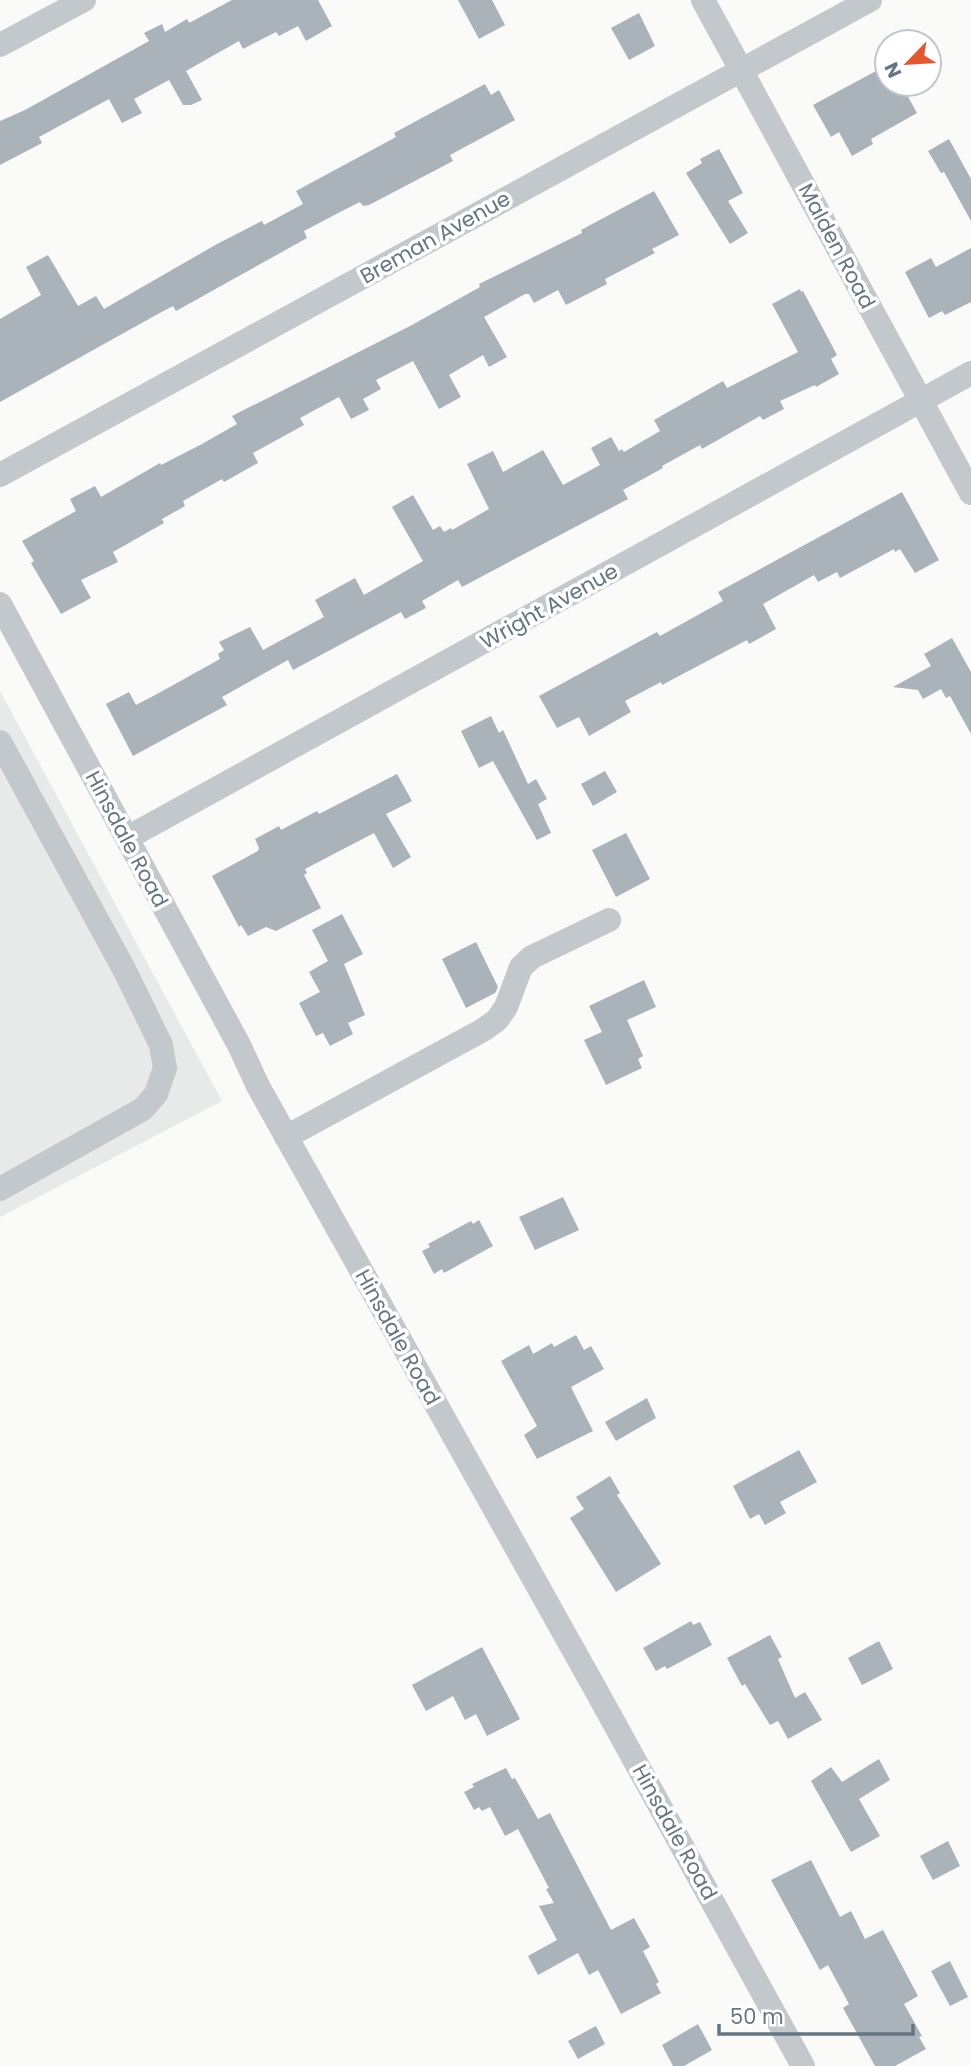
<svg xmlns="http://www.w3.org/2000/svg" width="971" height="2066" font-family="Poppins,sans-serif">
<rect width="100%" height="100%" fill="#fafaf8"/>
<path fill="#e8e9e9" d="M0,691l222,410 -222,116z"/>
<path fill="#aab3b9" d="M232,0h86l14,26 -26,15 -8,-15 -19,10 -3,-4 -33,17 -4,-8 -53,30 16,29 -11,5h-8l-14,-25 -35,19 8,14 -20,10 -13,-24 -70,38 3,6 -42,22v-44l25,-11 124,-69 -5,-8 18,-9 3,8 22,-13 2,4z
M458,0h34l13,25 -26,14z
M639,13l16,33 -26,14 -18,-32z
M887,65v19h14l16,29 -46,26 2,5 -21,12 -13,-24 -8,5 -18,-32z
M485,84l6,11 8,-5 16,30 -65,35 3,6 -84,44 -6,1 -3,-4 -18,9 -38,20 3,7 -131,73 -3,-5 -17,9 -156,87v-83l41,-24 -15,-28 22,-12 30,51 18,-10 8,13 113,-65 45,-23 2,4 39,-21 -7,-13 100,-54 -2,-4z
M949,139l22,40v42l-27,-49 -3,1 -13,-22z
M719,149l24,44 -15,8 20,32 -18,11 -44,-71 16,-10 -2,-4z
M654,191l25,44 -27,14 3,4 -50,26 2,5 -41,21 -8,-15 -24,13 -5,-9h-4l-41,23 23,40 -18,10 -6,-12 -34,20 12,22 -22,12 -26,-48 -37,19 5,9 -18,10 6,11 -18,9 -12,-22 -39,21 4,7 -51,28 5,10 -34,19 -2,-3 -39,22 2,5 -23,13 2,4 -51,29 5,10 -37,18 10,18 -30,16 -30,-51 3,-2 -12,-20 54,-30 -6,-12 25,-13 6,11 59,-34 1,2 41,-21 35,-20 -5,-8 180,-91 68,-38 -1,-3 103,-51 -1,-3z
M971,248v54l-26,13 -3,-4 -13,7 -24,-46 26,-14 5,9z
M800,289l1,3 2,-1 34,64 -6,4 8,15 -23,13 -1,-2 -35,16 4,8 -21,11 -3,-4 -58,33 -2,-4 -38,21 1,2 -40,22 5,9 -166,88 -4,-7 -36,21 4,7 -21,11 -4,-7 -108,58 -5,-10 -66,37 5,8 -94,51 -27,-52 23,-12 7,13 21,-11 63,-35 -2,-5 6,-4 -5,-8 31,-15 13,23 61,-33 -9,-17 40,-22 9,17 59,-34 -31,-54 21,-12 20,35 7,-4 4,6 7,-4 1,2 37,-21 -22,-45 26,-13 10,21 40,-22 20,35 37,-20 -9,-17 20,-11 8,14 3,-2 2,3 36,-21 -6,-11 69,-39 4,7 71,-36 -26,-48z
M902,492l37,68 -24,13 -15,-24 -5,3 -1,-3 -54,29 -3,-6 -19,10 -4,-7 -51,29 13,25 -27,15 -2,-4 -85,45 -1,-3 -36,19 6,11 -42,24 -10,-19 -22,11 -18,-32 118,-64 3,4 63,-35 -5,-9z
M952,638l19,34v62l-21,-38 -4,2 -5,-9 -18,10 -5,-9 -25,-3 38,-21 -7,-12z
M491,716l8,17 4,-3 25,54 8,-5 11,20 -9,5 13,29 -14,7 -44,-79 -14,7 -18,-37z
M605,771l12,21 -24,14 -12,-22z
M397,774l15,27 -26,13 25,43 -18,11 -19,-35 -69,36 2,4 -3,2 17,33 -45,23 -10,-4 -18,9 -7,-11 -2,2 -27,-51 46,-25 1,-3 -4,-9 24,-13 2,4 36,-19 2,3z
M626,833l24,46 -34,18 -24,-47z
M342,914l21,40 -19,10 21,51 -17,8 5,11 -23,12 -7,-13 -7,3 -17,-33 21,-11 -11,-20 19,-11 -16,-31z
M476,942l22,45 -3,6 -29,15 -24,-49z
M644,980l12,27 -29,13 16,36 -5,3 4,9 -36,17 -22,-45 18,-8 -13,-26z
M563,1197l16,33 -44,20 -16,-33z
M479,1220l14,26 -49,27 -2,-4 -8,5 -12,-23 8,-4 -2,-3 43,-23 2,3z
M576,1335l8,15 7,-4 13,23 -33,18 22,44 -56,28 -13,-24 13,-9 -36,-65 28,-16 4,9 19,-11 2,4z
M647,1398l9,20 -40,23 -11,-19z
M799,1450l18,32 -37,20 6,11 -21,12 -6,-11 -9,5 -17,-33z
M610,1476l10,17 -3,2 44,69 -45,28 -46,-74 14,-9 -8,-12z
M691,1621l2,4 7,-3 12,23 -45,24 -2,-3 -9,5 -13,-23z
M770,1635l12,22 -4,2 17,39 10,-6 17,28 -34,19 -10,-18 -8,4 -25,-41 -3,2 -15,-28z
M879,1641l14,28 -31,16 -14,-27z
M482,1647l38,72 -33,17 -11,-22 -11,6 -12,-24 -27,15 -14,-26z
M879,1759l11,21 -31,19 21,37 -29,16 -40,-71 20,-14 11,15z
M506,1768l6,11 3,-1 23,41 12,-6 61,117 23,-12 16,29 -7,4 16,31 -3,2 5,9 -40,21 -23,-44 -9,5 -11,-22 -40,22 -10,-19 29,-16 -18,-34 15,-3 -8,-14 3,-1 -31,-59 -13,7 -15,-29 -8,4 -3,-4 -5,3 -10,-18 10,-5 -2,-3z
M948,1841l12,25 -27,14 -13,-24z
M811,1860l29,57 11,-6 14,28 18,-9 35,66 -14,8 18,32 -3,1 7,12 -31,17h-20l-32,-58 6,-4 -21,-39 -8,5 -49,-90z
M950,1961l18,36 -18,9 -19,-35z
M698,2024l14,26 -28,16h-11l-11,-21z
M596,2026l9,18 -27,15 -10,-18z"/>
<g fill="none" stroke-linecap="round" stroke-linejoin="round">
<path stroke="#c3c8cc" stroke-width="24" d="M703,0l268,493
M0,45l84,-45
M0,475l870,-475
M0,604l239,441 19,41 339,606 206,374
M0,742l125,229 36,74 4,23 -9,26 -13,15 -143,80
M127,838l844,-465
M286,1137l197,-107 14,-10 9,-13 15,-40 11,-10 77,-37"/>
</g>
<g text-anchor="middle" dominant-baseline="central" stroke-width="7" stroke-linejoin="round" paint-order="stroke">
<g font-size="21" fill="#657683" stroke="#fff">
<text transform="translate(435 237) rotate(-29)">Breman Avenue</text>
<text transform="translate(837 246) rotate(62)">Malden Road</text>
<text transform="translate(549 606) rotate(-29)">Wright Avenue</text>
<text transform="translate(127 839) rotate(62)">Hinsdale Road</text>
<text transform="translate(398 1337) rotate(61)">Hinsdale Road</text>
<text transform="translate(675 1832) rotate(61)">Hinsdale Road</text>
</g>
</g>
<g transform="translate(908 63) rotate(245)"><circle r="33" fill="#ffffff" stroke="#c1c8cd" stroke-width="2"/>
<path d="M0-5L12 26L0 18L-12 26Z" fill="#e4572e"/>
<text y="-10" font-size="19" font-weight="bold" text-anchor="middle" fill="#657683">N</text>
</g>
<path d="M719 2024v10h194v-10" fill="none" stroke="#657683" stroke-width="3.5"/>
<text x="730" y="2024" font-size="21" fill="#657683" stroke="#ffffff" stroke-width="5" paint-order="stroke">50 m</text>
</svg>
